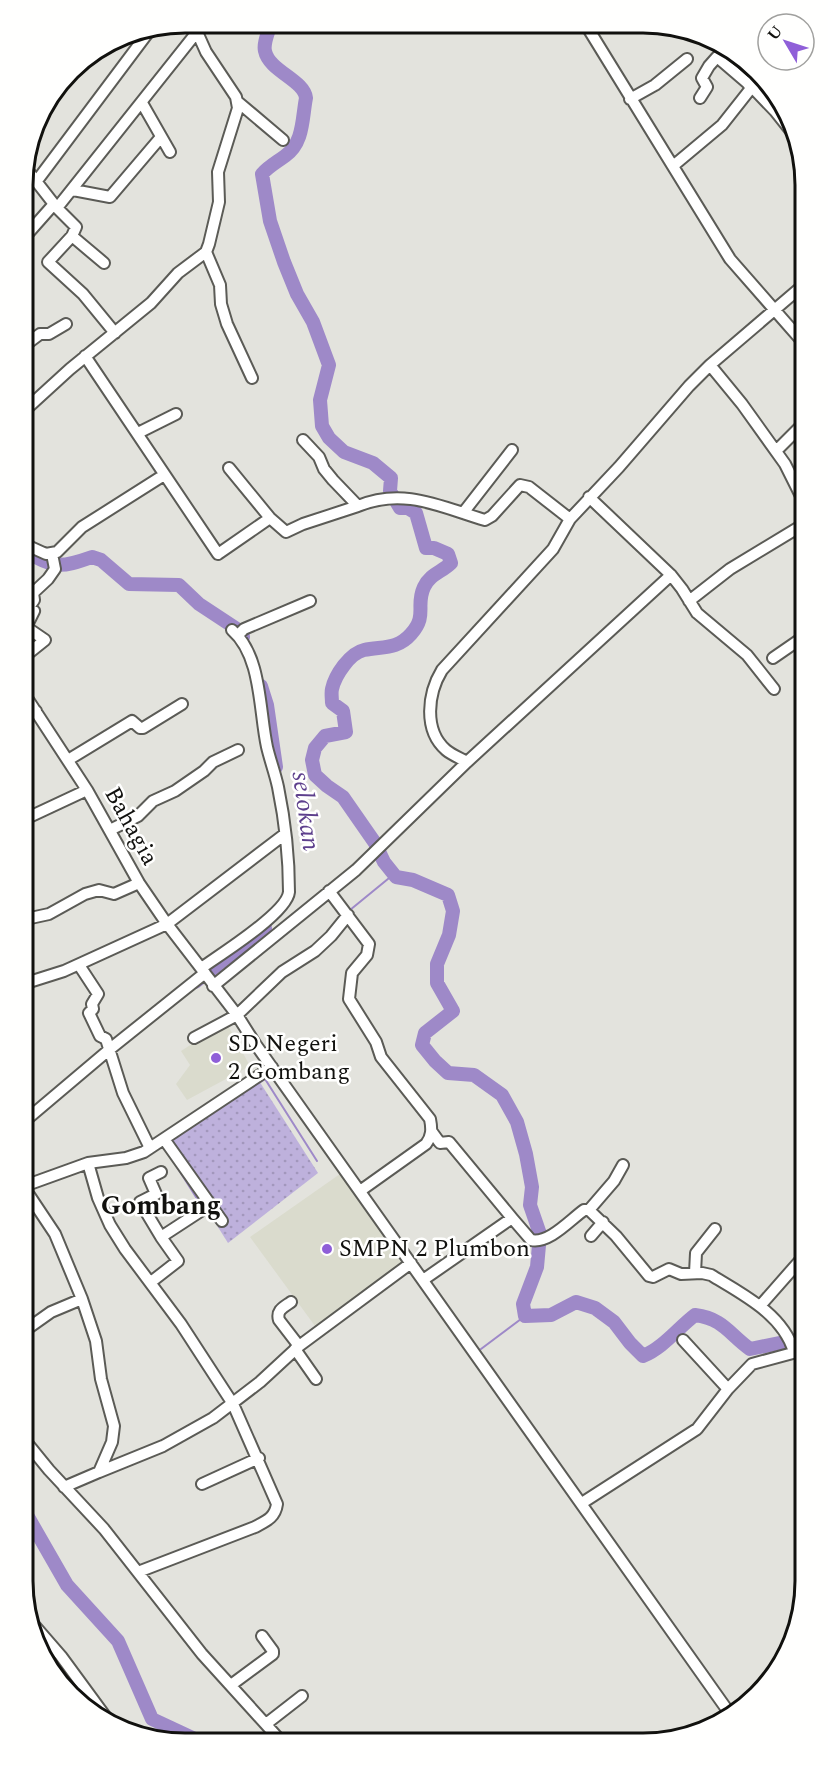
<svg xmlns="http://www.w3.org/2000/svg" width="828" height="1766" font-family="Spectral,serif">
<defs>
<pattern id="grass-dots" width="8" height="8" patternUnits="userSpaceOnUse" patternTransform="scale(1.5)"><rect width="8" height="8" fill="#beb1dc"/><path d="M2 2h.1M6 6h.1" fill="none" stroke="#a297bc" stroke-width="1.8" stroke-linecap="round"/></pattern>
</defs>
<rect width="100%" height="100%" fill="#e3e3dd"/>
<path fill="#dadbcd" d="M226,1022l24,44 -63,34 -11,-16 14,-19 -9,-14z
M340,1174l64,87 -89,65 -65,-89z"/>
<path fill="url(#grass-dots)" d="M254,1073l64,100 -90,70 -65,-103z"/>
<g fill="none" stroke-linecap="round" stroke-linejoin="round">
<path stroke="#9e89c8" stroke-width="2" d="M350,910l44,-36
M265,1079l52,82
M232,1100l38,-24 -1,-3
M172,1159l29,46
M205,1213l5,7
M481,1349l44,-33"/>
<path stroke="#9e89c8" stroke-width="14" d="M271,23c-2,8 -8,20 -6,28 4,20 39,29 41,47 -4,20 -2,45 -21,58 -8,6 -16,10 -23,18l8,47 14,41 13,32 16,28 16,43 -9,35 2,26 7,12 15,14 29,11 18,15 -1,13 10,17h8l8,5 10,35h8l14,6 3,9c-9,9 -21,11 -27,24 -9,19 4,28 -13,47 -14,16 -29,12 -47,16 -14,3 -29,25 -32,39 -1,4 0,9 0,14l11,8 3,21 -21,4 -10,12 -3,12 3,15 12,11 16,11 32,46 9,19 12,15 17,3 35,15 5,16 -4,24 -12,29v19l16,28 -28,22 -3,12 13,16 13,12 26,2 28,20 15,27 9,32 6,33 -2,18 10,29 -3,33 -14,37 2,12 26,-1 25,-13 19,6 19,14 16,21 13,13c20,-8 35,-28 52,-41 29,4 33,18 55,34l54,-11
M24,550c29,19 37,18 68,7l9,3 28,24 50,1 20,19 41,27 3,6
M261,686l6,19 9,62
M195,982l70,-54
M28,1517l39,68 51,56 34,78 45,21"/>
<g stroke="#5b5b56" stroke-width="14">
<path id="minor" d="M586,25l144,234 71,81
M748,84l9,-10
M700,98l7,-11 -5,-9 7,-12 8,-9 35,30 23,24 23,29
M630,99l25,-14 32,-26
M238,102l45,38
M142,103l28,49
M673,166l49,-41 30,-38
M25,167l32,41 19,19 -4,9 -24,26 35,32 32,39
M36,182l114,-152
M73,190l37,7 51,-60
M23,191l10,-13
M57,208l140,-176
M72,236l32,27
M23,239l31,-35
M206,252l14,33 1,19 6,20 25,54
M24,346l16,-12h9l17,-10
M85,356l133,198 52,-36
M710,365l32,39 43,60 16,32
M24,411l46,-42 81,-66 27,-30 28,-21 3,-8 10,-42 -1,-30 20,-64 -2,-11 -30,-45 -13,-29
M138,433l38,-19
M303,440l16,17 5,12 9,11 25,26c46,-19 83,1 127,14l7,-4 28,-31 9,2 41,32
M776,451l23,-23
M229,468l41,50 16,14 17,-8 55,-18
M589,497l82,78 11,14 15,24 50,42 27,34
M463,513l49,-63
M24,544l22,10 11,-2 25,-25 82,-52
M689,601l41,-32 71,-43
M238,635l6,-6 66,-28
M25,656l20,-16 -19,-13 8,-16 -5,-4 5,-7 -1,-7 15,-14 7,-10 -3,-15
M773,658l29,-20
M25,695l62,95 52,93 28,41 70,91 19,30 472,666
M25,717l11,-6
M68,760l64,-39 8,7h3l39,-24
M467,762c-7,-4 -15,-7 -21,-12 -23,-20 -18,-57 -4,-80l111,-121 17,-30 49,-52 70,-81 21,-21 90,-77
M25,819l62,-29
M110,830l28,-14 15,-15 22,-10 29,-20 9,-9 25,-12
M329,891l40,53 -2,11 -15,18 -3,26 27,43 5,15 49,62c2,10 2,17 -4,25l-66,47
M26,919l23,-5 36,-20 14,-4 15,4 25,-11
M79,965l19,29 -6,10 1,5 -4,4 11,23 6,3 17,54 27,55
M201,968c19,-13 86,-55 88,-76 0,-35 -4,-71 -11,-105 -3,-14 -8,-27 -11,-40 -8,-36 -5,-91 -35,-117
M26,983l38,-12 103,-47 118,-90
M213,986l143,-116 111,-108 204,-187
M194,1038l43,-23 45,-43 33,-21 16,-15 17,-21
M26,1120l84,-71 95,-76
M432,1132l8,11 9,-1 63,76
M164,1139l58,82
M88,1163l10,35 12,27 15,24 56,75 52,80 44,100c-2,14 -11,17 -22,23l-117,45
M27,1185l61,-22 38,-5 18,-6 128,-85
M27,1192l28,42 27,65 14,42 5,38 13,47 -2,16 -13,30 -35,15
M589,1210l25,-29 9,-16
M591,1236l12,-14
M161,1237l-21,-35 16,-8 -7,-16 12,-6
M695,1273l1,-20 19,-24
M423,1280l89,-62 19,22c18,4 39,-20 53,-30h5l27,26 33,40 4,1 16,-8 12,5 21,-1 9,2c31,19 72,39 83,77
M151,1282l27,-21 -17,-24 49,-32
M291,1302c-7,5 -15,8 -12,18l20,26
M760,1306l44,-50
M27,1329l24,-17 31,-13
M683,1340l45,49
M295,1349l21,30
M27,1443l22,27 55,59 98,125 78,86
M99,1472l64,-26 50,-28 47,-36 39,-36 112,-83
M202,1484l57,-26
M582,1503l115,-74 31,-40 24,-25 52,-14
M28,1618l33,38 44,60
M231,1685l42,-31v-3l-11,-15
M266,1724l36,-28"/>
</g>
<use href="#minor" stroke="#fff" stroke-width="10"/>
</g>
<g fill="#8f5fd8" stroke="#fffffe" stroke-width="2">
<circle cx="216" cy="1058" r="6"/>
<circle cx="327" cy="1249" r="6"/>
</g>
<g text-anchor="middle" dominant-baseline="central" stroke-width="5" stroke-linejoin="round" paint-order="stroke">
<g font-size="24" fill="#11110e" stroke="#fffffe">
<text transform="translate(131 826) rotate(61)">Bahagia</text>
</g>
<g font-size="24" fill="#11110e" stroke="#fffffe" text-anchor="start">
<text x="228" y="1044">SD Negeri<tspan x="228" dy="28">2 Gombang</tspan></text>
<text x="339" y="1249">SMPN 2 Plumbon</text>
</g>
<g font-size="26" font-style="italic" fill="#5d3f8c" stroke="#fffffe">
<text transform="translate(306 811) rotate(82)">selokan</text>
</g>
<g font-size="27" font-weight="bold" fill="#11110e" stroke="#fffffe">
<text x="161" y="1206">Gombang</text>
</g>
</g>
<path d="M0 0H828V1766H0ZM185 33H643A152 152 0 0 1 795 185V1581A152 152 0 0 1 643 1733H185A152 152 0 0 1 33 1581V185A152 152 0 0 1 185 33Z" fill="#fffffe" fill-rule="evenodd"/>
<path fill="none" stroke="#11110e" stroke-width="3" d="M185 33H643A152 152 0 0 1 795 185V1581A152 152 0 0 1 643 1733H185A152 152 0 0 1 33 1581V185A152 152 0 0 1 185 33Z"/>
<g transform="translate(786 42) rotate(309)"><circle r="28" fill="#fffffe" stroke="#a0a09e" stroke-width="1.5"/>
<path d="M0-4.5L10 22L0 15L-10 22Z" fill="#8f5fd8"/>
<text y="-9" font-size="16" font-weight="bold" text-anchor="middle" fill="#11110e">U</text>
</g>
</svg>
